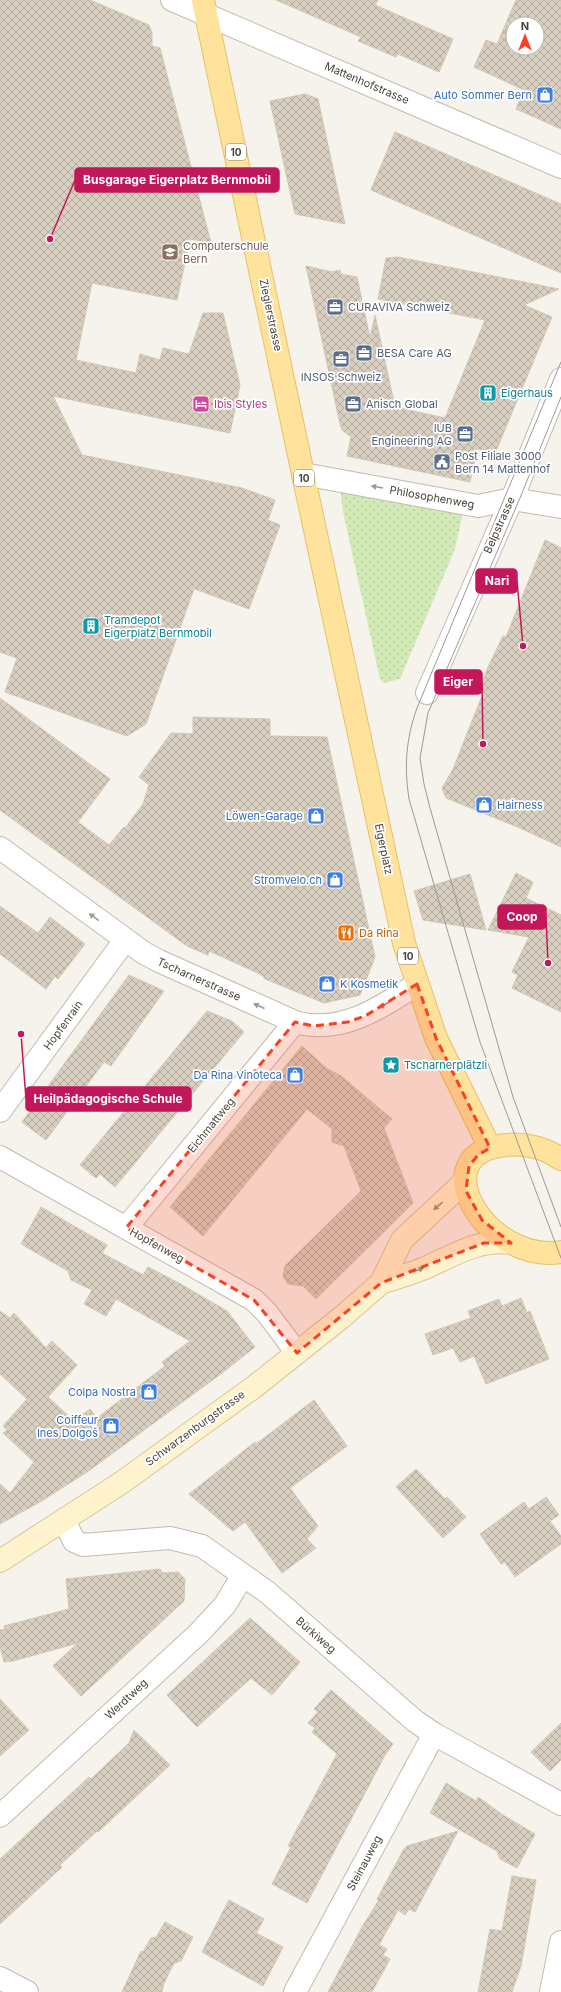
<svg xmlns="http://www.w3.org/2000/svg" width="561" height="1992" font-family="Inter,sans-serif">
<defs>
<pattern id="park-dots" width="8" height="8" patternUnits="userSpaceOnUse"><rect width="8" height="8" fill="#d2eab5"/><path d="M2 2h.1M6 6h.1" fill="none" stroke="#b6ca9c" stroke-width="1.8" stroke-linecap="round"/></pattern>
<pattern id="building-cross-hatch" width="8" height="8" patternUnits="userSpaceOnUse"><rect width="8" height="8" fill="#d8cfc1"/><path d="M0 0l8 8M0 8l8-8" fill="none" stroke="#b1aa9e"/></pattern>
</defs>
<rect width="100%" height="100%" fill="#f6f3ec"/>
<path fill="url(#park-dots)" d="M340,486l123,26 -8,37 -55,130 -16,4 -4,-4 -37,-167z"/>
<path fill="url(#building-cross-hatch)" stroke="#d3c7b4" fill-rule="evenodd" d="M0,0h90l59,25 3,8v13l8,2 51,195 -21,-4 -13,61 -85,-17 -16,77 60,13 4,-19 20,6 3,-12 26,6 14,-41h20l17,72 -10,48 -177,-37 29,59 160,33 33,12 -7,20 12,5 -31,84 -54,-20v-3l-49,138 -19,12 -122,-44 12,-34 -17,-6z
M276,0h102l-3,5 78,34 -14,33 -41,-18 -2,3 -38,-16 3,-4z
M516,0h45v129l-45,-20 8,-19 -50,-23 12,-27 11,4zM513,24h24v24h-24z
M305,94l13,5 27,125 -50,-10 -25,-113z
M395,132l166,72v69l-190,-83z
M398,257l161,32 -35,16 28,12 -56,134 -19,-2 -7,33 -123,-26 4,-19 -9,-7 -2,-6 -34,-158 26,6 8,-2 1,4 16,3 13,61 5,-23 20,92 50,11 40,-98 -107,-21 8,-41z
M545,540l16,8v299l-41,-19 -74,-30 -4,-10 11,-19 31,-78 -4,-2 8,-22 15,-31 3,1z
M0,698l110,81 -32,43 31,23 14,-17 3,-1 17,-23 6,-19 -10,-8 32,-44 22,1v-17l77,2v17l57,1 48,220 -15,38 -36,8 -59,-24 -3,-4 -53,-24 -1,4 -21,-9 -187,-136z
M516,873l17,9 -7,16 35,17v97l-49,-24 6,-13 -6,-3 17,-35 -41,-7z
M470,874l16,56 -63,-10 -9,-29z
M0,906l38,27 12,-16 35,27 -27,35 -3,-3 -9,13 -46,-35z
M129,975l35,16 -53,75 -7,-4 -58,78 -24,-18z
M207,1011l25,10 12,11 -129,155 -15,-13 -4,4 -16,-13z
M302,1046l24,22 15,8 51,43 -8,9 29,75 -97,96 -13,-13 -15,-2 -5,-8 2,-10 76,-75 -17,-45 -12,-4v-13l-25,-20 -104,127 -33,-29z
M41,1207l66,38 -5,8 41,22 5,-8 31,16 48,28 28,36 -33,26 -135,99 -47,30 -40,22v-40l10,9 24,-31 -31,-29 4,-3 -4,-4 24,-27 -27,-25v-63l10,7 4,-5 32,35 6,-7 25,24 -29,32 26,24 16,-12 7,9 68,-52 -3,-4 28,-21 -74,-42 -10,17 -22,-12 8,-14 -21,-10 -3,-9 -47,-27z
M521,1298l6,15 3,-2 19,48 -63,25 -12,-28 -14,6 -7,-14 -20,7 -8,-21 46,-16 -3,-7 31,-12 3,7z
M314,1400l33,46 -57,42 28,38 -11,13 9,9 -34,25 -37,-51 -12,9 -44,-37 66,-52 1,2z
M416,1469l29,30 2,-2 19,20 -23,21 -47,-51z
M546,1497l13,18 -9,6 11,15v8l-46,33 -10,-15 -4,2 -21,-30 44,-32 5,7z
M160,1569l3,4 15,-1 7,7 -1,22 -103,95 -28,-30 25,-23 -65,18 -9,1 -4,-16v-16l5,-1 -1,-3 65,-17 -3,-30z
M250,1618l50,44 -28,33 -21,-17 -54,49 -30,-32z
M331,1690l62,54 -8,11 -78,148 -35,-19 19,-37 -3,-1 49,-92 -25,-22 3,-4 -7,-5 10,-11 -4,-3z
M0,1699l29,31 -29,26z
M561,1723v37l-11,11 -19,-19z
M134,1730l36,35 -72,67 -1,-1 -37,34 2,2 -62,57v-65l89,-82 2,2 38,-36z
M446,1783l30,18 2,-4 25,18 32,19 -18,34 -17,-9 -3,-8 -67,-38z
M458,1831l-43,81 -6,-3 -4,6 -7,-5 -19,35 8,4 -4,6 7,4 -18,33h-44l34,-65 17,-27 -2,-1 27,-50 3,-3z
M512,1876l24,4 -15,86 -9,26h-34l12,-63 12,2z
M229,1900l35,19 -8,14 27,14 -20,39 -61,-34z
M165,1922l28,15 -12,24 -7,2 -10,20 -2,9h-40l19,-41 2,1 8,-14 5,-1z"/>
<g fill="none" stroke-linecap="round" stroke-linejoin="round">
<g stroke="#c2bbae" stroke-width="24">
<path id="minor" d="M172,0l389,167
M303,474l175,32 34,-7 49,8
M427,693l85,-194 49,-120
M0,848l144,105 15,8 136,61c46,13 85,-14 122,-38
M0,1111l125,-171
M0,1157l254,143 13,13 30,40
M126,1228l169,-206
M64,1520l10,21 9,4 87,-7 32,8 65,46 148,129 19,13 127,70
M0,1816l198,-182 27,-29 18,-30
M0,1978l27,14
M295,1992l139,-258
M551,1992l10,-50"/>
</g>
<g stroke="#d6c79b" stroke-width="24">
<path id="secondary" d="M381,1283c14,-5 30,-9 44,-15 27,-12 55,-30 86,-25
M0,1561l121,-78 133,-96 88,-70 39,-34 21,-43 58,-54 5,-7"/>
</g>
<g stroke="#e6c16a" stroke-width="24">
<path id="primary" d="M203,0l100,474 101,469 32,95 54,110
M561,1159c-16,-11 -36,-16 -55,-14 -86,8 -20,119 55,107"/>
</g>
<use href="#minor" stroke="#fff" stroke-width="22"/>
<use href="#secondary" stroke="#fff3cd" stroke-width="22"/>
<use href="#primary" stroke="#ffe39c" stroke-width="22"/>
<path stroke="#9a9a9a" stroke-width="1" d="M561,362l-144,346c-11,31 -13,58 -8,91l71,243 81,216
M561,397l-41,101 -92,215 -8,45 4,26 6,24 83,289 48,130"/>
</g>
<defs><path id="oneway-solid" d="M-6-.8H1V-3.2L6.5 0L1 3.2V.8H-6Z"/></defs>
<g fill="#9c9892">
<use href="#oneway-solid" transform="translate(377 487) rotate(-170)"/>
<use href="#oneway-solid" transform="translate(94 917) rotate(-144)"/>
<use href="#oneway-solid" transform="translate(384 1005) rotate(150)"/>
<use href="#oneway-solid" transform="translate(259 1006) rotate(-156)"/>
</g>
<g fill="#9c937c">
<use href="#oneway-solid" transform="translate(438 1206) rotate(139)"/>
<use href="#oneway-solid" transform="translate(418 1270) rotate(-19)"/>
</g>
<path fill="#fc3f1d" fill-opacity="0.2" stroke="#fc3f1d" stroke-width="3" stroke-dasharray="8 5" stroke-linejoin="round" d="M417,984l19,54 54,110 -12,7 -9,11 -3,25 16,29 29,23h-27l-103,40 -84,70 -43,-53 -128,-72 169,-206 18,4 35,-4 17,-6z"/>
<defs>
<g id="shop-square" transform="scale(0.9)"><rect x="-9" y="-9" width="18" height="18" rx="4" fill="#3f7fe0" stroke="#fff"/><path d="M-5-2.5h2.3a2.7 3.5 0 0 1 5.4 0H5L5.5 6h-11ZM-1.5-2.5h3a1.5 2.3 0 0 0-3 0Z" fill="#fff"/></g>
<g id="school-square" transform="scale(0.9)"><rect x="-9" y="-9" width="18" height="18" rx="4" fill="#8d6e63" stroke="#fff"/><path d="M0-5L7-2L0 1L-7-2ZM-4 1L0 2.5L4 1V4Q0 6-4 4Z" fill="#fff"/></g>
<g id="office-square" transform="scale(0.9)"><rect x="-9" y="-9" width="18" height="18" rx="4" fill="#5c6f8a" stroke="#fff"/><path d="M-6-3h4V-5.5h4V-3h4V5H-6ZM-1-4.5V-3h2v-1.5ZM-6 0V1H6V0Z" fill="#fff"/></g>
<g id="building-square" transform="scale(0.9)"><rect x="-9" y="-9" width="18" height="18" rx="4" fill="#0f9aa8" stroke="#fff"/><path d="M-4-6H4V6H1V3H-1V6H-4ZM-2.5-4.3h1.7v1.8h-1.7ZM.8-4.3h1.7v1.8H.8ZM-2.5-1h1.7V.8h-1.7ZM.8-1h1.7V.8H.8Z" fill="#fff"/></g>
<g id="hotel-square" transform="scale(0.9)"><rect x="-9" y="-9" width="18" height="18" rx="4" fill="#d1479c" stroke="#fff"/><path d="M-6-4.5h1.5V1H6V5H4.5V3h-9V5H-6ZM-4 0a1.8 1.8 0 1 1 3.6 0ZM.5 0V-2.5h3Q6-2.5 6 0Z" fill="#fff"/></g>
<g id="civic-square" transform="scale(0.9)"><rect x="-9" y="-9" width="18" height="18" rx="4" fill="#5c6f8a" stroke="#fff"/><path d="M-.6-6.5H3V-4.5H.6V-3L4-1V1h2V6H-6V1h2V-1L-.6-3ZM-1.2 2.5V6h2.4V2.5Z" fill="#fff"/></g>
<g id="restaurant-square" transform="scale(0.9)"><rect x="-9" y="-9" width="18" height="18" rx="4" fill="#e8710a" stroke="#fff"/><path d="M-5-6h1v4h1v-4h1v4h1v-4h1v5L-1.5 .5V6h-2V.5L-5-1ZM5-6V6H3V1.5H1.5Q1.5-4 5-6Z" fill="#fff"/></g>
<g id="sight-square" transform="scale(0.9)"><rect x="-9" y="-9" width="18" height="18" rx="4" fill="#0f9aa8" stroke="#fff"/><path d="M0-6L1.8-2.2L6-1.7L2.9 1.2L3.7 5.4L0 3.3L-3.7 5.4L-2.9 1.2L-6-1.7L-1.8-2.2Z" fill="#fff"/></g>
</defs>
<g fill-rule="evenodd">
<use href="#shop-square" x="545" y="95"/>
<use href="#school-square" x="170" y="252"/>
<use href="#office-square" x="335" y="307"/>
<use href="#office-square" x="364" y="353"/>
<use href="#office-square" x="341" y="359"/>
<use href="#building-square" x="488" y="393"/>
<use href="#hotel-square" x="201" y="404"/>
<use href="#office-square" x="353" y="404"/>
<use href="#office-square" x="465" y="434"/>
<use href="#civic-square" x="442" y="462"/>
<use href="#building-square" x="91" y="626"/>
<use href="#shop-square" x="484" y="805"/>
<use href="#shop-square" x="316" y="816"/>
<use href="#shop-square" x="335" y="880"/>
<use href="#restaurant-square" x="346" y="933"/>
<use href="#shop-square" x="327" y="984"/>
<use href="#sight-square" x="391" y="1065"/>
<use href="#shop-square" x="295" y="1075"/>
<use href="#shop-square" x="149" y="1392"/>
<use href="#shop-square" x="111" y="1426"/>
</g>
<g text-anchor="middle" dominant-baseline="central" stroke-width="3.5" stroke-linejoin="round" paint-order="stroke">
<g fill="#fff" stroke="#817c74" stroke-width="1">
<rect x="226" y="144" width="20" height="16" rx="3"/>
<rect x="294" y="470" width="20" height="16" rx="3"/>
<rect x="398" y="948" width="20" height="16" rx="3"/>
</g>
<g font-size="10" font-weight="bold" fill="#4b4439">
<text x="236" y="152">10</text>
<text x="304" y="478">10</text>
<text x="408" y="956">10</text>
</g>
<g font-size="11" fill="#4b4439" stroke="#fff">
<text transform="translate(367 83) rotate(23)">Mattenhofstrasse</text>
<text transform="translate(271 315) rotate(78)">Zieglerstrasse</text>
<text transform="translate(432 497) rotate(10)">Philosophenweg</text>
<text transform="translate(499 525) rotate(-66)">Belpstrasse</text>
<text transform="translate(384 849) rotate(78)">Eigerplatz</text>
<text transform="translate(199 979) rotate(24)">Tscharnerstrasse</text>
<text transform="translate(63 1025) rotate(-54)">Hopfenrain</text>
<text transform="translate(211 1125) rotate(-51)">Eichmattweg</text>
<text transform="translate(157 1245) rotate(29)">Hopfenweg</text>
<text transform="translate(195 1428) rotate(-36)">Schwarzenburgstrasse</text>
<text transform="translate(316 1635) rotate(41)">Bürkiweg</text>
<text transform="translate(126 1699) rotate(-43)">Werdtweg</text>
<text transform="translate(364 1863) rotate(-62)">Steinauweg</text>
</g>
<g font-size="11" fill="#366cbe" stroke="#fff" text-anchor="end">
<text x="532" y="95">Auto Sommer Bern</text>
<text x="497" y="805" text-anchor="start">Hairness</text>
<text x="303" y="816">Löwen-Garage</text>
<text x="322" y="880">Stromvelo.ch</text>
<text x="340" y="984" text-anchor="start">K Kosmetik</text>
<text x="282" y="1075">Da Rina Vinoteca</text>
<text x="136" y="1392">Colpa Nostra</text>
<text x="98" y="1420">Coiffeur<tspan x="98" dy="13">Ines Dolgoš</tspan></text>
</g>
<g font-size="11" fill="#785e54" stroke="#fff" text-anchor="start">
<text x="183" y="246">Computerschule<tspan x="183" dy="13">Bern</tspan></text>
</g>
<g font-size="11" fill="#4e5e75" stroke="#fff" text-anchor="start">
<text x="348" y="307">CURAVIVA Schweiz</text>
<text x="377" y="353">BESA Care AG</text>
<text x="341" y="377" text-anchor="middle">INSOS Schweiz</text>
<text x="366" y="404">Anisch Global</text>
<text x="452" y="428" text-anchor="end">IUB<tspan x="452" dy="13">Engineering AG</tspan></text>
<text x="455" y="456">Post Filiale 3000<tspan x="455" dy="13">Bern 14 Mattenhof</tspan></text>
</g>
<g font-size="11" fill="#0d838f" stroke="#fff" text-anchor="start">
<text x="501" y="393">Eigerhaus</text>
<text x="104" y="620">Tramdepot<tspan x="104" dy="13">Eigerplatz Bernmobil</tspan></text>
<text x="404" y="1065">Tscharnerplätzli</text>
</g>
<g font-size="11" fill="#b23c85" stroke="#fff" text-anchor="start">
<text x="214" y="404">Ibis Styles</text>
</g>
<g font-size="11" fill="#c56008" stroke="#fff" text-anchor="start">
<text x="359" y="933">Da Rina</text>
</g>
</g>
<path fill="none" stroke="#c2185b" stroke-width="1.5" d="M50 239L75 180M523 646L517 581M483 744L482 682M548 963L546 917M21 1034L26 1099"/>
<g fill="#c2185b" stroke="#fff" stroke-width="1.5">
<circle cx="50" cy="239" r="4"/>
<circle cx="523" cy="646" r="4"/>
<circle cx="483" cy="744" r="4"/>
<circle cx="548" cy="963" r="4"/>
<circle cx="21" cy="1034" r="4"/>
</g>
<g fill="#c2185b" stroke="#c2185b" stroke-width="1.5">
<rect x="75" y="168" width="204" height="24" rx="4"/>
<rect x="476" y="569" width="41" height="24" rx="4"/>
<rect x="435" y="670" width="47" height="24" rx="4"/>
<rect x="498" y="905" width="48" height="24" rx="4"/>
<rect x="26" y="1087" width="165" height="24" rx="4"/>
</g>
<g font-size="12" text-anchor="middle" font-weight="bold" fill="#fff">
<text x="177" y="184">Busgarage Eigerplatz Bernmobil</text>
<text x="497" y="585">Nari</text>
<text x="458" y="686">Eiger</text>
<text x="522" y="921">Coop</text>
<text x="108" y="1103">Heilpädagogische Schule</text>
</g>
<g transform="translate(525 36)"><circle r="19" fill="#ffffff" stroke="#b7b4b0"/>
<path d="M0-3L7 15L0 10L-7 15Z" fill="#fc3f1d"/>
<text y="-6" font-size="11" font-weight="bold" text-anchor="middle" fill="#4b4439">N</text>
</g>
</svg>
